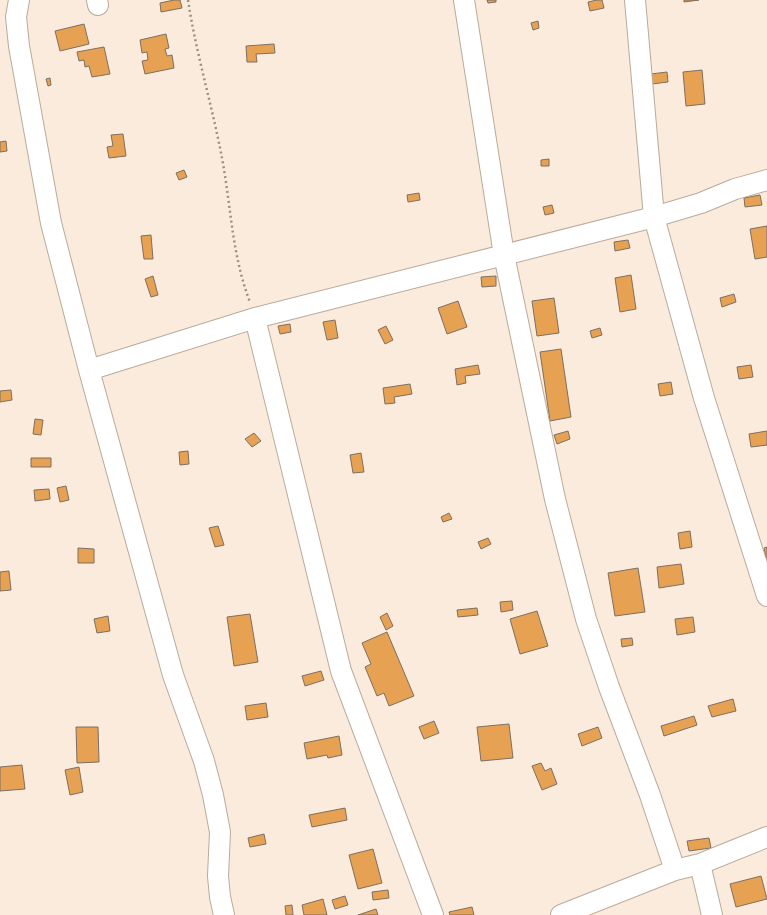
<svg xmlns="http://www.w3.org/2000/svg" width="767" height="915" font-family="Raleway,sans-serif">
<rect width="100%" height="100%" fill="#fbebdc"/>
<path fill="#e6a152" stroke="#7d6f62" d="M174,0h6l2,8 -21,4 -1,-9z
M487,0h9v2l-8,1z
M597,0h5l2,8 -14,3 -2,-9z
M684,0h15l-15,2z
M538,21l1,7 -6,2 -2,-7z
M84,24l5,20 -29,7 -5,-20z
M166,34l3,14 -4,1 2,7 5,-1 2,13 -29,6 -3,-13 6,-1 -1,-8 -5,1 -2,-13z
M274,44l1,9 -19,1 1,8h-10l-1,-16z
M104,47l6,27 -18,3 -3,-11 -4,1 -1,-7 -5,1 -2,-9z
M702,70l3,34 -19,2 -3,-34z
M667,72l1,10 -16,2 -1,-10z
M50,78l1,7 -3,1 -2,-7z
M123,134l3,22 -17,2 -2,-11 6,-1 -2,-11z
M6,141l1,10 -7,1v-10z
M549,159v7h-8v-6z
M184,170l3,7 -8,3 -3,-7z
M419,193l1,7 -12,2 -1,-7z
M760,195l2,10 -17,2 -1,-9z
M552,205l2,8 -9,2 -2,-8z
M767,226v31l-12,2 -5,-30z
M151,235l2,24h-9l-3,-23z
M628,240l2,8 -15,3 -1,-9z
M631,275l5,34 -16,3 -5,-34z
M153,276l5,19 -7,2 -6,-18z
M496,276v10l-14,1 -1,-10z
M734,294l2,8 -14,5 -2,-9z
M554,298l5,35 -22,3 -5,-35z
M458,301l9,26 -20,7 -9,-26z
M335,320l3,18 -11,2 -4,-18z
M290,324l1,8 -11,2 -2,-8z
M386,326l7,14 -8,4 -7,-14z
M600,328l2,7 -10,3 -2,-7z
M561,349l10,68 -21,4 -10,-69z
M478,365l2,9 -15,2 1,7 -9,2 -2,-16z
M751,365l2,12 -14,2 -2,-12z
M671,382l2,12 -13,2 -2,-12z
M410,384l2,10 -18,3 1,6 -10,1 -2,-16z
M11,390l1,10 -12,2v-11z
M35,419l8,1 -2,15 -8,-1z
M568,431l2,8 -13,5 -3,-9z
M767,431v14l-16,2 -2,-13z
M254,433l7,8 -9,6 -7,-8z
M188,451l1,13 -9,1 -1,-13z
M361,453l3,19 -11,1 -3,-18z
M31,458h20v9h-20z
M66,486l3,14 -9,2 -3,-14z
M49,489l1,10 -15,2 -1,-11z
M449,513l3,6 -9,3 -2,-5z
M218,526l6,19 -9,2 -6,-19z
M690,531l2,16 -12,2 -2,-16z
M488,538l3,6 -10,5 -3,-7z
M767,547v11h-1l-2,-10z
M78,548l16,1v14h-16z
M681,564l3,20 -25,4 -2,-21z
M638,568l7,44 -30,4 -7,-43z
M9,571l2,19 -11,1v-19z
M512,601l1,9 -12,2 -1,-10z
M477,608l1,7 -20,2 -1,-7z
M537,611l11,35 -28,8 -10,-35z
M387,613l6,13 -7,4 -6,-13z
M250,614l8,48 -24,4 -7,-49z
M108,616l2,15 -13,2 -3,-14z
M693,617l2,15 -18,3 -2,-16z
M387,632l27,64 -25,10 -5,-13 -7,3 -12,-29 6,-3 -9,-21z
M632,638l1,7 -11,2 -1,-8z
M321,671l3,9 -19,6 -3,-10z
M733,699l3,12 -24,6 -4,-11z
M266,703l2,14 -21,3 -2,-14z
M694,716l3,9 -33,11 -3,-10z
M434,721l5,12 -15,6 -5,-12z
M509,724l4,34 -32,3 -4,-34z
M76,727h22l1,35 -22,1z
M598,727l4,11 -20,8 -4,-12z
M339,736l3,19 -14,3 -1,-3 -20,4 -3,-16z
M541,763l4,8 6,-3 6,16 -15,6 -10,-24z
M22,765l3,24 -25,2v-24z
M79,767l4,25 -13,3 -5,-25z
M345,808l2,12 -35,7 -3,-12z
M264,834l2,10 -16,3 -2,-9z
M709,838l2,10 -22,3 -2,-10z
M373,849l9,34 -24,6 -9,-34z
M761,876l6,23 -31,8 -6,-23z
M388,890l1,8 -16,2 -1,-8z
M345,896l3,9 -13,4 -3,-9z
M323,899l4,16h-23l-2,-10z
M292,905l1,10h-7l-1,-9z
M472,907l2,8h-24l-1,-3z
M376,909l2,6h-20z"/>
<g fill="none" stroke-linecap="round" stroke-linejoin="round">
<g stroke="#b9ab9c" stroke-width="22">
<path id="minor" d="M19,0l-3,17 3,29 32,177 38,147 84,305 31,86 9,34 7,37 -2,44 2,21 4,18
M97,0l1,5
M464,0l40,255 51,244 31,120 23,68 41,108 25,75
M635,0l19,217 50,181 63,198
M255,318l86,353 92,244
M89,370l166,-52 399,-101 47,-14 34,-14 32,-9
M700,864l67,-27
M561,915l114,-45 25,-6 12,51"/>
</g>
<path stroke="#9b9085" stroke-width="2.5" stroke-dasharray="2 3" stroke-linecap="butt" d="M188,0c8,53 24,105 34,158 9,48 10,98 28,144"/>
<use href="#minor" stroke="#fff" stroke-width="20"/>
</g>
</svg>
